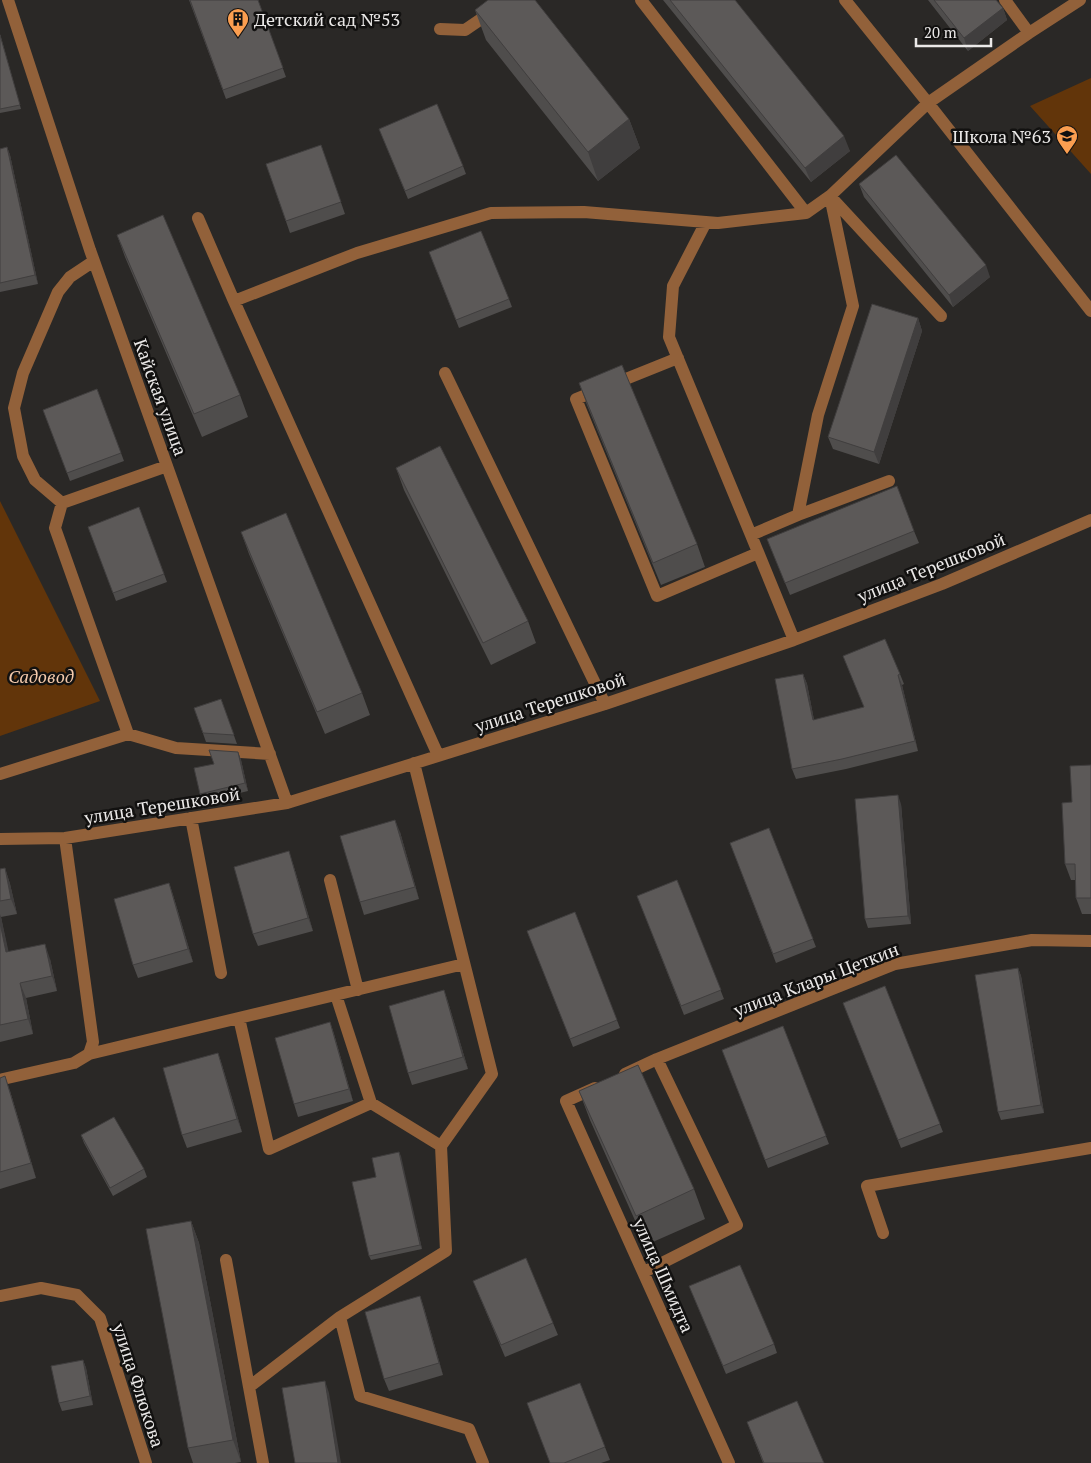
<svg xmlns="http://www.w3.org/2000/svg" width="1091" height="1463" font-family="'PT Serif',serif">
<rect width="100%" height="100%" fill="#2a2826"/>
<path fill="#62350a" d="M1091,78v96l-61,-68z
M0,501l100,200 -100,35z"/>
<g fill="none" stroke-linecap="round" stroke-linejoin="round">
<path stroke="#92613a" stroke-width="12" d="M8,0l82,250 197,553
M641,0l165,213 24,-17 23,110 -35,109 -20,100
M845,0l83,103 163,208
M1005,0l24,33
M440,29l25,1 44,-30
M198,218l36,83
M706,222l-33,64 -4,51 82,198
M941,316l-111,-120 98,-93 101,-70 51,-33
M678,358l-102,41 81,197 101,-43
M445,373l160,331
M167,466l-105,37 -7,25 73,206 48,14 94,6
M62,503l-27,-23 -12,-24 -9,-48 9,-35 35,-81 12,-15 24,-16
M794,640l-43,-105 47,-20 91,-34
M438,755l-204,-454 123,-48 134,-40 93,-1 134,11 88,-10
M414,763l78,311 -51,72 5,105 -106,66 20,79 109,33 14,34
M0,774l128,-40
M191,818l30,155
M0,839l65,-1 222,-35 318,-99 189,-64 148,-56 149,-64
M330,880l28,110
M336,995l35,108
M239,1018l30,131 102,-46 70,43
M89,1054l375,-90
M625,1074l32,-15 238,-95 137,-24 59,1
M3,1079l71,-16 15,-9 4,-12 -28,-204
M595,1088l-29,13 163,362
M883,1233l-16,-47 224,-38
M226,1260l23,127 91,-70
M644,1272l93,-47 -80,-166
M0,1296l41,-8 36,7 23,23 46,145
M249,1387l14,76"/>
</g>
<path fill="#4f4d4c" d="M189,0h69l28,77 -60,22z
M663,0h72l115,151 -39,31z
M928,0h68l7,8 4,12 -39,31z
M475,10l154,109 11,29 -42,33 -112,-141z
M0,34l21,75 -21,4z
M379,129l84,37 3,8 -58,25z
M321,145l24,69 -55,19 -24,-69z
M7,147l3,8 28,129 -38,8v-143z
M859,184l131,93 -37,30 -89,-110z
M117,235l123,160 8,22 -46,20 -77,-180z
M432,260l77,39 3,8 -53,21z
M918,318l4,13 -43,133 -46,-15 -5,-12z
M579,383l118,161 8,23 -44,18 -74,-180z
M97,389l27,72 -54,20 -27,-71z
M396,468l132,153 8,22 -45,22 -87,-175z
M139,507l28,75 -51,19 -28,-74z
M914,531l5,12 -129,52 -23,-56z
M241,532l121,161 8,22 -45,19 -76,-180z
M843,656l57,18 4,10 -2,1 16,66 -72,18 -50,10 -4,-10 11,-95 4,10 7,36 50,-13z
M221,699l16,45 -31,-2 -12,-34z
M238,752l3,8 7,31 -45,11 -3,-8 14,-30z
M1091,765v149h-9l-6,-16v-18h-5l-6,-16 7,-62z
M901,804l10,120 -43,4 -3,-9z
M769,828l47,119 -40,16 -46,-120z
M400,832l19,67 -55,16 -4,-13z
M293,864l20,67 -55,15 -5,-12z
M5,868l5,16 7,30 -16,3 7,35 42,7 7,32 -31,7 7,36 -33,8v-173z
M677,880l47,119 -40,16 -47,-119z
M169,883l4,12 20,67 -55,16 -5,-13z
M575,912l45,116 -47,19 -46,-116z
M1018,968l3,8 23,137 -43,7 -3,-8z
M885,986l58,146 -42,16 -58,-145z
M444,990l4,12 20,67 -56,16 -4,-12z
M330,1022l4,12 19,67 -55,16 -4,-13z
M783,1026l46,118 -61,24 -46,-118z
M218,1053l4,12 20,67 -55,16 -5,-13z
M0,1078l10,13 26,87 -36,11z
M579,1091l115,98 11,30 -59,26 -56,-125z
M81,1135l63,34 3,8 -34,19 -29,-53z
M399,1152l23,97 -51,11 -2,-4 7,-79z
M191,1221l8,22 42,219 -6,1h-42l-5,-15z
M473,1281l80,42 5,12 -53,22z
M689,1286l85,58 3,9 -51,21z
M420,1296l4,12 19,67 -54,16 -5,-12z
M83,1360l3,8 7,37 -31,6 -3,-8z
M580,1383l30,77 -9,3h-51z
M747,1422l77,41h-61z"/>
<path fill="#403e3e" d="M1003,8l4,12 -39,31 -4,-13z
M629,119l11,29 -42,33 -10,-29z
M844,136l6,15 -39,31 -6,-14z
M7,147l3,8 28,129 -3,-9z
M986,265l4,12 -37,30 -4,-12z
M918,318l4,13 -43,133 -5,-12z
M803,674l4,10 9,46 -3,-10z
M898,675l4,10 16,66 -3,-10z
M238,752l3,8 7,31 -3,-8z
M898,795l3,9 10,120 -3,-8z
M395,820l5,12 19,67 -4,-12z
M289,851l4,13 20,67 -5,-13z
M5,868l5,16 7,30 -6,-15z
M169,883l4,12 20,67 -5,-13z
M0,914l1,3 11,50 -6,-15 -6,-29z
M45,944l5,15 7,32 -5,-15z
M1018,968l3,8 23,137 -3,-8z
M20,983l6,15 7,36 -5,-15z
M444,990l4,12 20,67 -5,-12z
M330,1022l4,12 19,67 -4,-12z
M218,1053l4,12 20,67 -5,-13z
M5,1076l5,15 26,87 -5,-15z
M399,1152l2,4 21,93 -2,-4z
M191,1221l8,22 42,219 -8,-22z
M420,1296l4,12 19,67 -4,-12z
M83,1360l3,8 7,37 -3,-9z
M325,1381l4,12 12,70h-3z"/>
<path fill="#5c5958" stroke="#403e3e" d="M190,0h68l25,68 -60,22z
M488,0h47l94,119 -41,33 -113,-142z
M670,0h65l109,136 -39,32z
M934,0h62l7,8 -39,30z
M0,35l20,70 -20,4z
M437,104l26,62 -58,25 -26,-62z
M321,145l20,57 -55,19 -20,-57z
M7,147l28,128 -35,8v-134z
M896,155l90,110 -37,30 -90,-111z
M163,215l77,180 -46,19 -77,-179z
M481,231l28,68 -53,21 -27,-68z
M872,304l46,14 -44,134 -46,-15z
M622,365l75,179 -44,19 -74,-180z
M97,389l24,64 -54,20 -24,-63z
M440,446l88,175 -45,22 -87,-175z
M897,486l17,45 -129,52 -18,-44z
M139,507l25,67 -51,19 -25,-66z
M286,513l76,180 -45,19 -76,-180z
M885,639l15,35 -2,1 17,66 -73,18 -50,10 -17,-90 28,-5 10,46 51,-13 -21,-51z
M221,699l13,36 -31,-2 -9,-25z
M209,750l29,2 7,31 -45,11 -6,-26 20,-4z
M1091,765v133h-15l-1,-34h-10l-3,-61 10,-1 -2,-36z
M898,795l10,121 -43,3 -10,-120z
M395,820l20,67 -55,15 -20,-66z
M769,828l44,111 -40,15 -43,-111z
M289,851l19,67 -55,16 -19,-67z
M5,868l6,31 -11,2v-32z
M677,880l44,110 -40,16 -44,-110z
M169,883l19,66 -55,16 -19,-66z
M575,912l42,108 -47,19 -43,-108z
M0,923l6,29 39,-8 7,32 -32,7 8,36 -28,6z
M1018,968l23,137 -43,7 -23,-137z
M885,986l55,138 -42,16 -55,-137z
M444,990l19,67 -55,16 -19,-67z
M330,1022l19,67 -55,15 -19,-66z
M783,1026l43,110 -61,24 -43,-110z
M218,1053l19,66 -55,16 -19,-67z
M638,1065l56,124 -58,27 -57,-125z
M5,1076l26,87 -31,9v-94z
M114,1117l30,52 -34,19 -29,-53z
M399,1152l21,93 -51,11 -17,-74 24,-5 -4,-19z
M191,1221l42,219 -45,8 -42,-219z
M526,1258l27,65 -52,22 -28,-64z
M740,1265l34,79 -51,22 -34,-80z
M420,1296l19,67 -55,16 -19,-67z
M83,1360l7,36 -31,7 -8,-37z
M325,1381l13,82h-43l-13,-75z
M580,1383l25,64 -41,16h-14l-23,-60z
M797,1401l27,62h-60l-17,-41z"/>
<defs>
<g id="building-pin" transform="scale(1.125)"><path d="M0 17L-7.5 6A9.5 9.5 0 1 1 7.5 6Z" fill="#fb9e50" stroke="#121110"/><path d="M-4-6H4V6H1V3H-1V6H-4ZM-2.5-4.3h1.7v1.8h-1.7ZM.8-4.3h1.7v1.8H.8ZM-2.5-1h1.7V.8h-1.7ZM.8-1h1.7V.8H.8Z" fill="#111"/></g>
<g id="school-pin" transform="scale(1.125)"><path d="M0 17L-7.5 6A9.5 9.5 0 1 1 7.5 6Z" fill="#fb9e50" stroke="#121110"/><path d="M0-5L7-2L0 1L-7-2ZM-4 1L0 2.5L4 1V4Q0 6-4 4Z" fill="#111"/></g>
</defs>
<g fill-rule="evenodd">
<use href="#building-pin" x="238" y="19"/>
<use href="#school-pin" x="1067" y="136"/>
</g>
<g text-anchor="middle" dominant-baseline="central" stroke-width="5" stroke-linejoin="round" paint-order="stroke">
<g font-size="18" fill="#ebe9e8" stroke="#121110" text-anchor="start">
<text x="254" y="19">Детский сад №53</text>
<text x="1051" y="136" text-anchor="end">Школа №63</text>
</g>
<g font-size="18" fill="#ebe9e8" stroke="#121110">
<text transform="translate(161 397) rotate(70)">Кайская улица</text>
<text transform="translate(931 567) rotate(-22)">улица Терешковой</text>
<text transform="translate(550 702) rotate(-18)">улица Терешковой</text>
<text transform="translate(162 805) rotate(-9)">улица Терешковой</text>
<text transform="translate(816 979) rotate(-21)">улица Клары Цеткин</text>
<text transform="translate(664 1275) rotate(66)">улица Шмидта</text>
<text transform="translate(139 1385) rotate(72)">улица Флюкова</text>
</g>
<g font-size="18" font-style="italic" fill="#f4caac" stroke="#121110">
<text x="41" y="676">Садовод</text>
</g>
</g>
<path d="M916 38v8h75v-8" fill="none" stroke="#ebe9e8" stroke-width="2.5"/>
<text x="924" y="38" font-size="15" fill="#ebe9e8" stroke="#121110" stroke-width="4" paint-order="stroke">20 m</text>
</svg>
